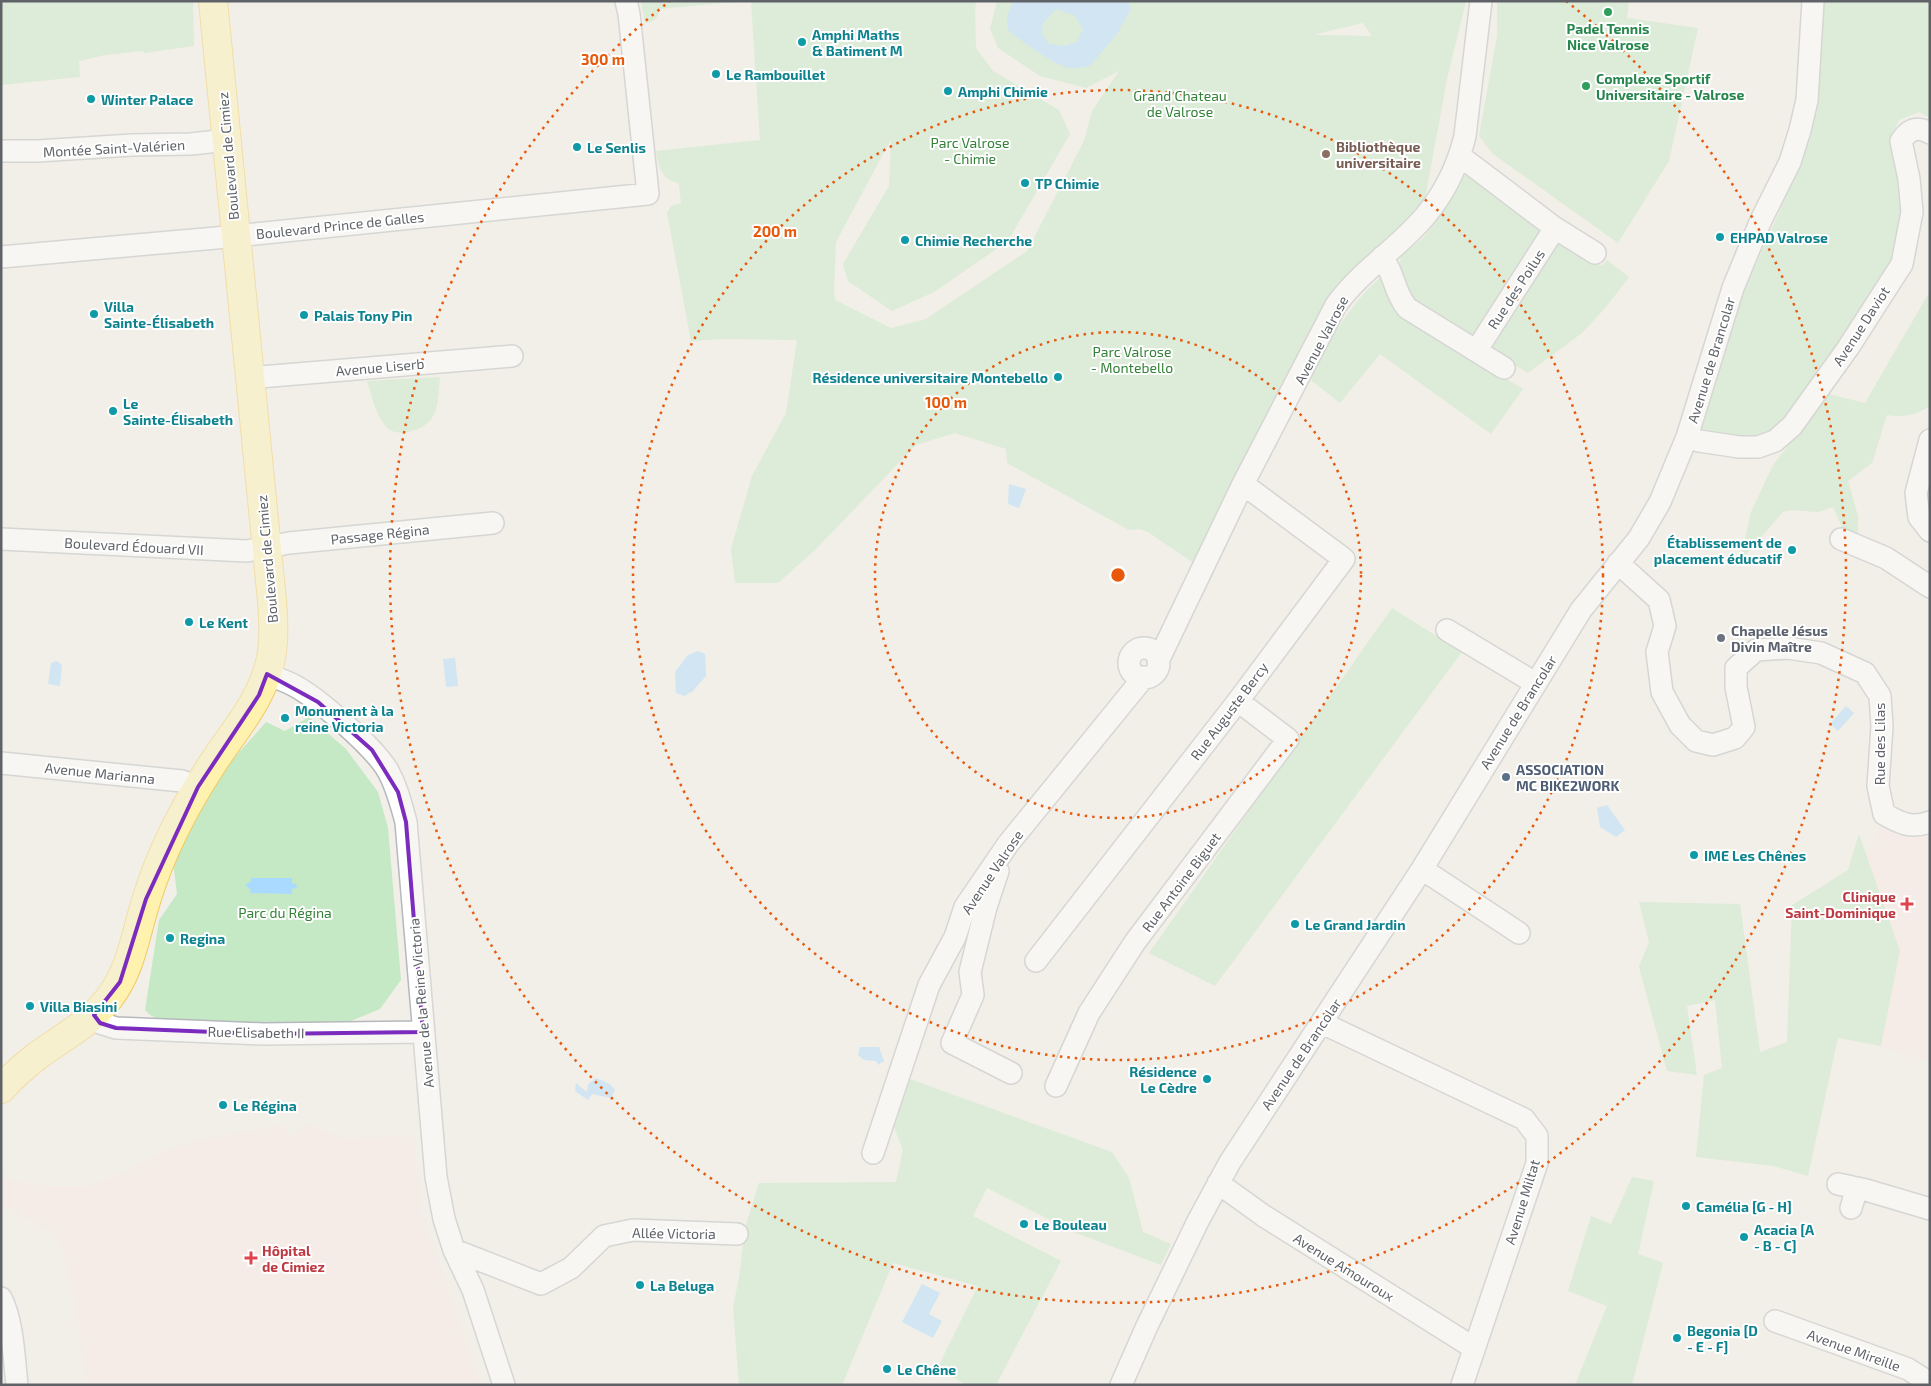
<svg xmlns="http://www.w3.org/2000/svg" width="1931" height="1386" font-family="'Exo 2',sans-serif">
<rect width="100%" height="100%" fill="#f1efe8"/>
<path fill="#fce8e6" d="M1882,824l8,6 14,4 18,4 8,-4v228l-49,-16 19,-95 -33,-94z
M282,1125l8,11 10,-3 3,-7 4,-1 39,14 68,-4 8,85 17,43 41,122h-393l-11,-77 -16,-70 -7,-7 -52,-27v-29l17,7 32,4h39l34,-12 42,-22 25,-10z"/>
<path fill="#c5e8c5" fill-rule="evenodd" d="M1,1h192l1,45 -50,7 -1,-2 -38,4 -26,6 1,16 -79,8z
M641,1h103l-85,8c-1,10 -3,12 -14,14z
M751,1h225l-1,11 1,36 17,23 66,39 11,24 -62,107 -74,51 -42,19 -44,-30 -5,-17 46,-78 2,-47 -55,103 -2,47 1,11 56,28 35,-9 101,-68 57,-110 8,-30 27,-40 -33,17 -46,-12 -42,-28 -8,-19 7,-28h469l-19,78 -23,125 -88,94 -141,266 -47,-32 -9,-3 -10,1 -122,-67 -1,-14 -51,-16 -39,12 -101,105 -37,33h-43l-4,-34 21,-73 34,-63 11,-73 -74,-1 -32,2 -24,-128 4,-7 10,-3 -2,-20c-17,-3 -21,-17 -23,-32l104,-11zM1363,23l9,13 -56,-1v-1z
M1497,1h132l-2,17 71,10 -29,133 -51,82 -125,-89 -14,-18 18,-100z
M1823,1h107v117l-11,-6 -20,8 -6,12v17l11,50 -12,71 -119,167 -66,1 -7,-8 40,-130 55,-124z
M1472,174l72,56 -73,108 -67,-38 -6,-26 3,-18 22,-18 12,-16 25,-45z
M1562,238l40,28 5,-6 22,17 -23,30 -24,26 -54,40 -45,-26 73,-108z
M1383,275l29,46 111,68 -32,45 -111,-80 -40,49 -28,-22 -2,-7c21,-35 41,-72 73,-99z
M1930,291v114c-11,10 -29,13 -43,10l-15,48 -24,18 10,35v21l-13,-4 -12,-26 -15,5 -28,-2 -7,2 -43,49 11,-49 22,-47 56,-71 36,9z
M440,377c-3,27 1,46 -31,55 -6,1 -14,1 -19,-2 -12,-8 -19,-36 -23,-49z
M1392,608l70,44 -247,334 -66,-33z
M309,717l37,32 32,43 10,36 13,152 -21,29 -29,12 -119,4 -73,-6 -9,-4 -5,-5 14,-90 18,-26 -5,-41 35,-65 59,-66 19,9z
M1859,834l41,117 -19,95 -43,-8 -30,138 -34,-10 -78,-9 8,-82 18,-7 -7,-68 -28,6 10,69 -30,-4 -28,-104 10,-25 -10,-40 101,2 20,148 27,-10 5,-137 56,-35z
M904,1077l208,75 17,26 14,54 28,12 -10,21 -85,-32 -89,-45 -14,28 88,45 -65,124h-29l-30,-16 41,-83 -85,-23 -51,122h-103l-6,-78 6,-29 6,-50 14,-45 137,-1 7,-32 -11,-28z
M1632,1177l22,4 -16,73 25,9 -31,122h-57l32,-79 -39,-15 23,-75 20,8z"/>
<path fill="#aadaff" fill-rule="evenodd" d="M1013,1h116l2,8 -14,25 -27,32c-6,1 -14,3 -20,2 -15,-2 -50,-28 -62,-38l-1,-14zM1056,9l18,6 9,14 -6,13 -13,4 -15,-2 -7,-10 1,-11z
M1009,484l17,5 -7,19 -11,-4z
M698,651l7,3 1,22 -15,17 -1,-1 -5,4 -9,-3 -1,-21 13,-17z
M455,658l3,28 -12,1 -3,-28z
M57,661l5,4 -2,21 -12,-2 3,-21z
M1846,706l8,7 -16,18 -8,-7z
M1607,805l18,25 -9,7 -16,-10 -3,-19z
M251,878h41v5l4,1 1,4 -5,1v5l-42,-1 1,-3 -6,-5 6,-4z
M860,1047h19l5,14 -6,4 -2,-4 -12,-1 -6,-5z
M596,1078l14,6 5,6 -4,8 -19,-4 -4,6 -13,-9 1,-8 11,9 1,-8z
M922,1284l18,9 -11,21 13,7 -9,17 -31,-16z"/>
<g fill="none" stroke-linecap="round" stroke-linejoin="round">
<g stroke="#b5b8bc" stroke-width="24">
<path id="minor" d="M1,151h37l94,-6 59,-1 36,-4
M1460,156l95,72 40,25
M1,257l215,-19 432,-44 -19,-180 -3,-13
M1382,257c13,17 11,33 25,51l97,60
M1476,351l79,-123
M249,378l263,-22
M1687,437l12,4 40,6h19l17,-6 17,-15 56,-78 54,-84 10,-52 -3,-33 -8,-38c8,-12 16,-15 29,-8
M1930,440l-14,53 3,24 11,14
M1,539l246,12 42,-8 204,-20
M1841,539l45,19 44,29
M1618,563l41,37 6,26 -8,26 5,40 18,33 16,16 17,4 22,-7 9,-11 -8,-40v-19l20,-18 32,-2 33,5 44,20 15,23 2,30 -4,60 6,28c16,9 27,15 46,8
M1447,630l88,53
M1129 663a15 15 0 1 1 30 0a15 15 0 1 1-30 0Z
M1158,661l85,-177 93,-179c25,-35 63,-57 90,-90 19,-23 32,-50 39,-79l16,-135
M267,674c9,4 19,7 28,12 24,13 80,62 93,85 9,16 13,33 18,51l30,355 8,42 10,31 19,40 31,95
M1,763l181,18 16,6
M1422,869l97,64
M998,871l-12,36 -16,65 3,23 -21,48 59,30
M1036,961l202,-260 106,-142 -101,-75
M94,1015l6,8 16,5 147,6 160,-2
M1322,1023l202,96 13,17v27l-75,222
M1056,1086l33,-73 46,-71 153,-203 -50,-38
M873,1153l56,-168 26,-48 10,-30 43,-63 136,-167
M1218,1183l46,33 210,132
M1838,1184l28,6 64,19
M1851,1208l6,-20
M454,1250l87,34 30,-16 33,-32 29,-6 104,4
M1,1298c12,23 13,61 16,87
M1775,1321l133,48 22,14
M1121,1385l26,-59 51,-105 32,-59 192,-293 159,-259 58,-72 21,-36 27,-65 46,-149 28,-68 29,-58 10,-32 7,-30 6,-99"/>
</g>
<g stroke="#f2c960" stroke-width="30">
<path id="major" d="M1,1089c11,-12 23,-23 36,-33 26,-19 54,-33 73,-59 22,-29 26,-66 37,-99 14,-46 38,-92 64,-132 19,-30 43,-56 55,-90 9,-24 8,-50 6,-75l-59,-600"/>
</g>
<use href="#minor" stroke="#fff" stroke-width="21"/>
<use href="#major" stroke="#fff2af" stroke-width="28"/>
</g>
<path d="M0 0H1931V1386H0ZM267,674l51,28 54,48 26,42 8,30 17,210 -160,2 -147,-6 -16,-5 -6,-8 26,-33 26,-83 52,-112 61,-92z" fill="#f1efe8" fill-opacity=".55" fill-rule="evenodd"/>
<path fill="none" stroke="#7b2cbf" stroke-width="4" stroke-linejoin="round" d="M267,674l51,28 54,48 26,42 8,30 17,210 -160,2 -147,-6 -16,-5 -6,-8 26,-33 26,-83 52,-112 61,-92z"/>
<g fill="none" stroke="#e8590c" stroke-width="2.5" stroke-dasharray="2.5 5">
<circle cx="1118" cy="575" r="243"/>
<circle cx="1118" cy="575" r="485"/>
<path d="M1566 1A728 728 0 1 1 670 1"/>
</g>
<g fill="#2e9e5b" stroke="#fff" stroke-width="2">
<circle cx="1608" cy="12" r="5"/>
<circle cx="1586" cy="86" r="5"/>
</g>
<g fill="#0f9aa8" stroke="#fff" stroke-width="2">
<circle cx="802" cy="42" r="5"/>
<circle cx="716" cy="74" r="5"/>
<circle cx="948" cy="91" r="5"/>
<circle cx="91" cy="99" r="5"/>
<circle cx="577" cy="147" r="5"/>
<circle cx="1025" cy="183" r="5"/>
<circle cx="1720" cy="237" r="5"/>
<circle cx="905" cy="240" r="5"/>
<circle cx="94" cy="314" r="5"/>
<circle cx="304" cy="315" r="5"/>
<circle cx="1058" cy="377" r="5"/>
<circle cx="113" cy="411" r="5"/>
<circle cx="1792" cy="550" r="5"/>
<circle cx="189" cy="622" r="5"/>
<circle cx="285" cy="718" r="5"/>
<circle cx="1694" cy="855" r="5"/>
<circle cx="1295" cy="924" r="5"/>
<circle cx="170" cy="938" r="5"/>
<circle cx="30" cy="1006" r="5"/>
<circle cx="1207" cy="1079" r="5"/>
<circle cx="223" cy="1105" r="5"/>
<circle cx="1686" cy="1206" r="5"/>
<circle cx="1024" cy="1224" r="5"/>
<circle cx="1744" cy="1237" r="5"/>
<circle cx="640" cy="1285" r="5"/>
<circle cx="1677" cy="1338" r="5"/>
<circle cx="887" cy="1369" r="5"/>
</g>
<circle fill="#8d6e63" stroke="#fff" stroke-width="2" cx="1326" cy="154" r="5"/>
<circle fill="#6b7280" stroke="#fff" stroke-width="2" cx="1721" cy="638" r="5"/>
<circle fill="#5c6f8a" stroke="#fff" stroke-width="2" cx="1506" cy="777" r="5"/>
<g fill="#e0444e" stroke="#fff" stroke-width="2">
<path d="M1904.5 896.5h5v5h5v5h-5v5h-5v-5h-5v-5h5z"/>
<path d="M248.5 1250.5h5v5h5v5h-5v5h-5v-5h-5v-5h5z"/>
</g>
<g text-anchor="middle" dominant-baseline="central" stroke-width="4" stroke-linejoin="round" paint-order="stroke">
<g font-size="14" font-weight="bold" fill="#27864d" stroke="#fff">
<text x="1608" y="28">Padel Tennis<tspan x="1608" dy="16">Nice Valrose</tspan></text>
<text x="1596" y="78" text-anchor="start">Complexe Sportif<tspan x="1596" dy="16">Universitaire - Valrose</tspan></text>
</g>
<g font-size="14" font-weight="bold" fill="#0d838f" stroke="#fff" text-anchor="start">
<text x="812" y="34">Amphi Maths<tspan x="812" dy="16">&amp; Batiment M</tspan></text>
<text x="726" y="74">Le Rambouillet</text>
<text x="958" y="91">Amphi Chimie</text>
<text x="101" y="99">Winter Palace</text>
<text x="587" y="147">Le Senlis</text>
<text x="1035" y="183">TP Chimie</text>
<text x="1730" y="237">EHPAD Valrose</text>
<text x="915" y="240">Chimie Recherche</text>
<text x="104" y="306">Villa<tspan x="104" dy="16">Sainte-Élisabeth</tspan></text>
<text x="314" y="315">Palais Tony Pin</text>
<text x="1048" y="377" text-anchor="end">Résidence universitaire Montebello</text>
<text x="123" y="403">Le<tspan x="123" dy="16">Sainte-Élisabeth</tspan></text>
<text x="1782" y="542" text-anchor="end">Établissement de<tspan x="1782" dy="16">placement éducatif</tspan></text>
<text x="199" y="622">Le Kent</text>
<text x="295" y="710">Monument à la<tspan x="295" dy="16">reine Victoria</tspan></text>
<text x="1704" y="855">IME Les Chênes</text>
<text x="1305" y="924">Le Grand Jardin</text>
<text x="180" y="938">Regina</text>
<text x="40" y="1006">Villa Biasini</text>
<text x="1197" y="1071" text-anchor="end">Résidence<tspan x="1197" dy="16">Le Cèdre</tspan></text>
<text x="233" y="1105">Le Régina</text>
<text x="1696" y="1206">Camélia [G - H]</text>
<text x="1034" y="1224">Le Bouleau</text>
<text x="1754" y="1229">Acacia [A<tspan x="1754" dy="16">- B - C]</tspan></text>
<text x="650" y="1285">La Beluga</text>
<text x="1687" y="1330">Begonia [D<tspan x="1687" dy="16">- E - F]</tspan></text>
<text x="897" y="1369">Le Chêne</text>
</g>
<g font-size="14" fill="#348238" stroke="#fff">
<text x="1180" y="95">Grand Chateau<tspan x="1180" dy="16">de Valrose</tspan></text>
<text x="970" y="142">Parc Valrose<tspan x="970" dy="16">- Chimie</tspan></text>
<text x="1132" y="351">Parc Valrose<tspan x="1132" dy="16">- Montebello</tspan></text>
<text x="285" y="912">Parc du Régina</text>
</g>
<g font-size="14" font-weight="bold" fill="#785e54" stroke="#fff" text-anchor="start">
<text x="1336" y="146">Bibliothèque<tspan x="1336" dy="16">universitaire</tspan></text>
</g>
<g font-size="14" fill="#5f6368" stroke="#fff">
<text transform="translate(114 148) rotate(-3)">Montée Saint-Valérien</text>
<text transform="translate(228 156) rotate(-95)">Boulevard de Cimiez</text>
<text transform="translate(340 225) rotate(-6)">Boulevard Prince de Galles</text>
<text transform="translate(1516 289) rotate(-57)">Rue des Poilus</text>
<text transform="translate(1861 326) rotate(-57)">Avenue Daviot</text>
<text transform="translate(1321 340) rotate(-62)">Avenue Valrose</text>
<text transform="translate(1711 360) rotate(-73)">Avenue de Brancolar</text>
<text transform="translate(380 367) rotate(-5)">Avenue Liserb</text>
<text transform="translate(380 534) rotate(-6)">Passage Régina</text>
<text transform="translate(134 546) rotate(3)">Boulevard Édouard VII</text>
<text transform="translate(267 559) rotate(-95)">Boulevard de Cimiez</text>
<text transform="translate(1229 711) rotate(-53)">Rue Auguste Bercy</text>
<text transform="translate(1518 712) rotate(-58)">Avenue de Brancolar</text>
<text transform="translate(1879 744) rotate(-90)">Rue des Lilas</text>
<text transform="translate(100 773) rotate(6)">Avenue Marianna</text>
<text transform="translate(992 872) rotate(-56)">Avenue Valrose</text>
<text transform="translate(1181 882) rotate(-53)">Rue Antoine Biguet</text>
<text transform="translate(421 1003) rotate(-95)">Avenue de la Reine Victoria</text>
<text transform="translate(256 1032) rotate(1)">Rue Elisabeth II</text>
<text transform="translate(1301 1054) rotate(-56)">Avenue de Brancolar</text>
<text transform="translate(1522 1202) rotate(-73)">Avenue Miltat</text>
<text transform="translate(674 1233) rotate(1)">Allée Victoria</text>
<text transform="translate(1344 1267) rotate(32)">Avenue Amouroux</text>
<text transform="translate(1854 1350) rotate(20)">Avenue Mireille</text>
</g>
<g font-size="14" font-weight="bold" fill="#5b616d" stroke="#fff" text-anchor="start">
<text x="1731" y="630">Chapelle Jésus<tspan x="1731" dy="16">Divin Maître</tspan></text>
</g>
<g font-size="14" font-weight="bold" fill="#4e5e75" stroke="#fff" text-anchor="start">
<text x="1516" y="769">ASSOCIATION<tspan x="1516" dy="16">MC BIKE2WORK</tspan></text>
</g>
<g font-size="14" font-weight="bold" fill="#be3a42" stroke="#fff" text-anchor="end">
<text x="1896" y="896">Clinique<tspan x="1896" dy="16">Saint-Dominique</tspan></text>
<text x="262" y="1250" text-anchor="start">Hôpital<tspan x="262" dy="16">de Cimiez</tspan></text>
</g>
</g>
<circle cx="1118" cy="575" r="8" fill="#e8590c" stroke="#fff" stroke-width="2.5"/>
<g font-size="15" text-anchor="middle" font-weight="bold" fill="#e8590c" stroke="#fff" stroke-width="4" stroke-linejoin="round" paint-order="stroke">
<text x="603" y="65">300 m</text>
<text x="775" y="237">200 m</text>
<text x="946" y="408">100 m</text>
</g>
<rect width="1931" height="1386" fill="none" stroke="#5f6368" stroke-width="5"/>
</svg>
